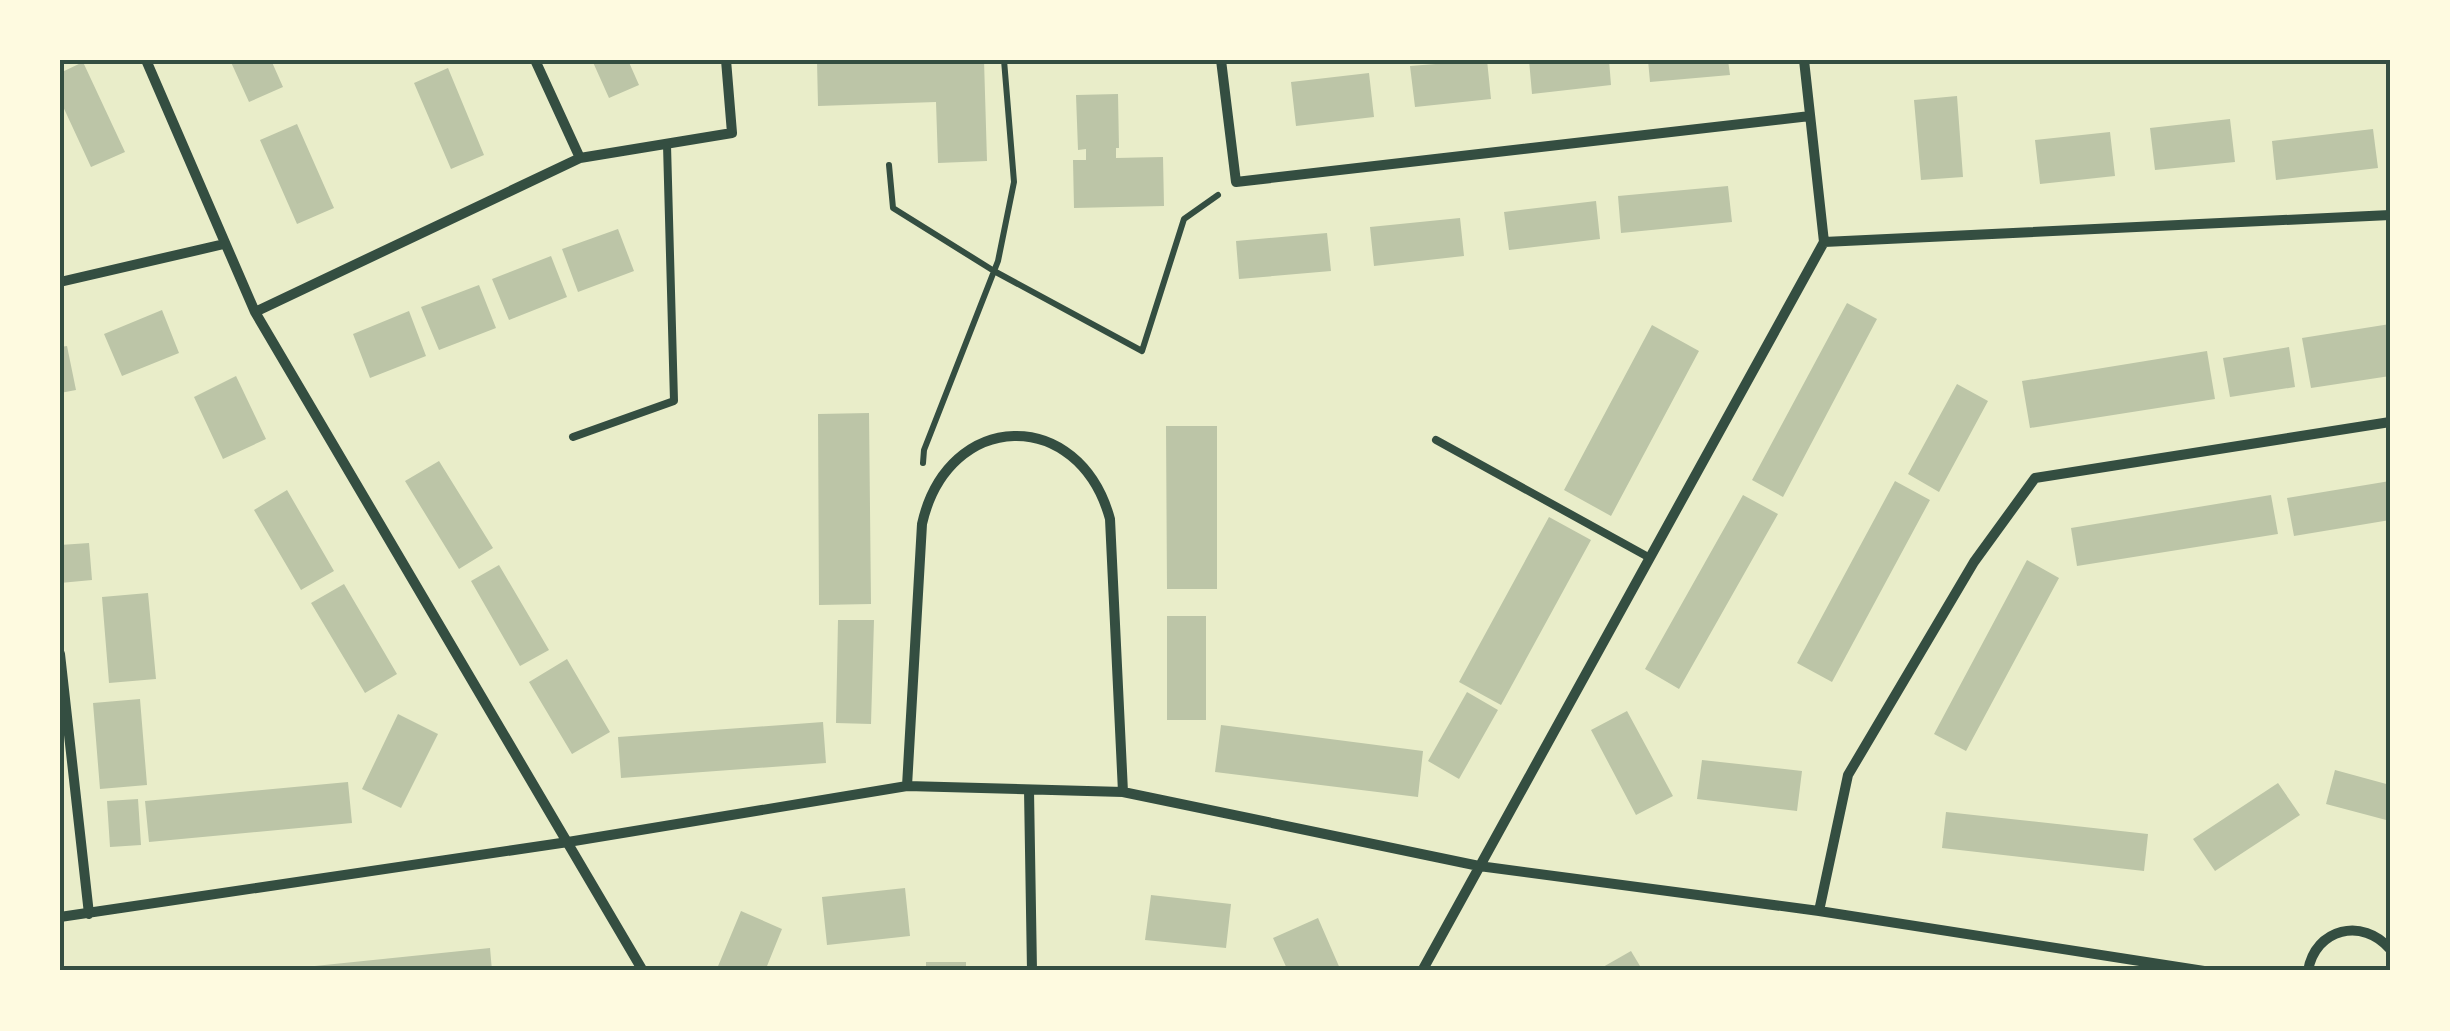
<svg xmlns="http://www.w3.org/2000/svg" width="2450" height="1031" font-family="Merriweather,serif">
<rect width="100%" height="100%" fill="#e9edc9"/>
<path fill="#bcc5a7" d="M230,60h41l12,27 -34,15z
M592,60h36l11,25 -30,13z
M817,60h167l3,101 -49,2 -2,-61 -118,4z
M1487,60l4,39 -76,8 -5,-41z
M1529,60h80l2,25 -79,9z
M1648,60h80l2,15 -80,7z
M83,62l42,90 -34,15 -31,-67v-27z
M448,68l36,87 -33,14 -37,-86z
M1369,73l5,44 -78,9 -5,-44z
M1118,94l1,54h-3v10l47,-1 1,49 -90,2 -1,-48h13v-11l-8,1 -2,-55z
M1957,96l6,81 -42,3 -7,-80z
M2230,119l5,43 -80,8 -5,-42z
M297,124l37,84 -37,16 -37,-84z
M2373,129l5,39 -102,12 -4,-39z
M2110,132l5,44 -75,8 -5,-44z
M1728,186l4,36 -111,11 -3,-37z
M1596,201l4,38 -91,11 -5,-38z
M1460,218l4,38 -90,10 -4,-39z
M618,229l16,42 -56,21 -16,-43z
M1327,233l4,38 -92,8 -3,-38z
M551,256l16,41 -58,23 -17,-41z
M479,285l17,43 -57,22 -18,-43z
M1847,303l30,16 -94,178 -31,-17z
M162,310l17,43 -57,23 -18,-42z
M409,311l17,45 -56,22 -17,-44z
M2390,324v52l-79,12 -9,-50z
M1652,325l47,26 -88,165 -47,-26z
M67,346l9,44 -16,3v-46z
M2289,347l6,40 -65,10 -7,-39z
M2207,351l8,48 -185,29 -8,-47z
M236,376l30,63 -43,20 -29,-62z
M1957,384l31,17 -49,91 -31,-18z
M869,413l2,191 -52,1 -1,-191z
M1166,426h51v163h-50z
M439,461l54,87 -34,21 -54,-88z
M1895,481l35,19 -98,182 -35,-19z
M2390,481v39l-96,16 -7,-38z
M287,490l47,81 -33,19 -47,-80z
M1743,495l35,19 -99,175 -34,-20z
M2271,495l7,39 -201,32 -6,-38z
M1549,517l42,23 -90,165 -42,-23z
M89,543l3,37 -32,3v-38z
M2027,560l32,18 -93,173 -32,-17z
M499,565l50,85 -29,16 -49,-85z
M344,584l53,90 -32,19 -54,-90z
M148,593l8,86 -47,4 -7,-86z
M1167,616h39v104h-39z
M838,620h36l-3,104 -35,-1z
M567,659l43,73 -38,22 -43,-72z
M1467,692l31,18 -39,69 -31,-18z
M140,699l7,86 -47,4 -7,-86z
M1627,711l46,85 -37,19 -45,-85z
M398,714l40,20 -37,74 -39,-19z
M823,722l3,41 -205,15 -3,-41z
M1221,725l202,26 -5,46 -203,-25z
M1702,760l100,11 -5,40 -100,-12z
M2335,770l55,15v36l-64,-17z
M348,782l4,41 -203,19 -4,-41z
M2278,783l22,32 -85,56 -22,-32z
M138,799l3,46 -31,2 -3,-46z
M1946,812l202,22 -4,37 -202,-23z
M905,888l5,48 -83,9 -5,-48z
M1151,895l80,9 -5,44 -81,-8z
M741,911l41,18 -17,42h-49z
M1318,918l23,53h-53l-15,-33z
M490,948l2,23h-187v-4z
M1631,951l12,20h-47z
M926,962h40v9h-40z"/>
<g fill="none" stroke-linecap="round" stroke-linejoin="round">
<path stroke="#344e41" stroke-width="6" d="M889,165l4,43 101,63 148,80 42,-132 34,-24
M923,463l1,-13 74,-189 16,-79 -10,-122"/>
<path stroke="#344e41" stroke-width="8" d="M573,437l101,-36 -7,-256
M1436,440l214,118"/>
<path stroke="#344e41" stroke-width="10" d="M146,60l109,252 388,659
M535,60l45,98
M1221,60l15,122 574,-66
M1824,242l566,-27
M60,282l164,-38
M255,312l325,-154 152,-25 -6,-73
M60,654l29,260
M907,786l15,-262c26,-115 157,-118 188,-5l13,273
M1029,790l3,181
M1819,911l29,-136 126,-213 61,-84 355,-56
M60,917l508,-75 339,-56 216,6 356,74 340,45 385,60
M1422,971l402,-729 -20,-182
M2308,971c7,-43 55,-54 82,-22"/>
</g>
<rect width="2450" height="1031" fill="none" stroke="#fefae0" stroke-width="125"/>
<rect x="62" y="62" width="2326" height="906" fill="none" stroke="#344e41" stroke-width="4"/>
</svg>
